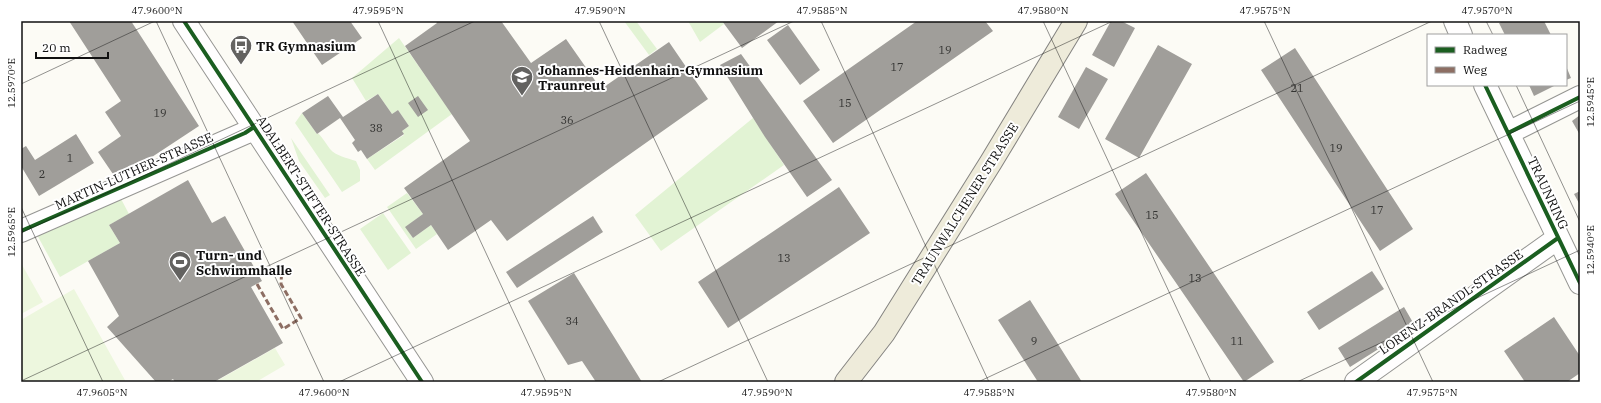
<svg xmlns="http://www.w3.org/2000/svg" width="1601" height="403" font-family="'IBM Plex Serif',serif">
<rect width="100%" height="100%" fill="#fcfbf5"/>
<path fill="#e2f3d4" d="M624,21h12l21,28 -8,6z
M688,21h34l2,3 -24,18z
M399,38l53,76 -77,56 -8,-11 37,-24 -2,-4 7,-5 -11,-16 -6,4 -14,-20 -12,7 -14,-23z
M302,113l15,21 1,-1c5,5 8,11 12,16 6,7 17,9 26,12l4,9v11l-18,11 -47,-69z
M753,118l31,47 -123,86 -26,-36z
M291,138l39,57 -5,3 -26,-37z
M407,193l16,21 -17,13 7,11 18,-13 6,9 -21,15 -29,-42z
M120,197l9,17 -20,11 11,18 -60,34 -24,-44z
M383,213l28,40 -23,17 -28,-41z"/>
<path fill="#edf7de" d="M21,263l22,39 -22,12z
M74,289l52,93h-105v-62z
M275,348l10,17 -29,17h-41z"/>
<path fill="#a09e9a" d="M69,21h62l68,105 -82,54 -19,-28 23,-16 -16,-24 16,-11z
M292,21h58l12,17 -40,27z
M436,21h65l30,42 35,-24 35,50 68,-47 39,57 -201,142 -16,-21 -43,30 -17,-25 -18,13 -8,-11 18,-13 -19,-26 66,-47 -65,-95 32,-23z
M722,21h57l-37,27z
M917,21h68l8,10 -160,112 -30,-42z
M1111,21h10l14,7 -21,39 -22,-12z
M1503,21h41l7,14h-46l-6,-12z
M788,25l32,45 -20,15 -33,-45z
M1158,45l34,19 -53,94 -34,-19z
M1295,48l118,181 -33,22 -119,-181z
M741,54l91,126 -25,17 -42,-60 -45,-72z
M1566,66l5,12 -5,2z
M1086,67l22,12 -29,50 -21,-12z
M1529,85h27l-22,11z
M378,94l14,20 6,-4 11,16 -7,5 2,3 -37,25 -6,-9 -3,2 -6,-9 3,-3 -15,-22 -23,16 -15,-21 26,-17 15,21z
M418,96l10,14 -10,7 -10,-14z
M1580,115v20l-8,-14z
M76,134l18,29 -55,33 -18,-30v-17l5,-3 9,14z
M1146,173l128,189 -30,20 -129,-188z
M188,180l24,43 13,-7 37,65 -11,6 32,56 -69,39h-39l-2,-3 -5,3h-12l-49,-55 12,-11 -31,-55 32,-18 -11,-18z
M839,187l31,46 -142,95 -30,-46z
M1580,191v14l-6,-11z
M593,216l10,16 -86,56 -11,-16z
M1372,271l12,18 -65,41 -12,-18z
M574,273l42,67 26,42h-46l-14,-21 -14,4 -40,-64z
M1030,300l40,63 12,19h-44l-40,-62z
M1404,307l11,19 -65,41 -12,-19z
M1554,317l26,39v17l-13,9h-42l-21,-31z"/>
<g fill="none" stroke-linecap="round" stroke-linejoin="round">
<g stroke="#969693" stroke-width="24">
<path id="minor" d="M184,21l238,361
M1455,21l6,14
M1485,85l95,198
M1508,133l72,-36
M21,231l224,-98 9,-6
M1356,382l202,-144"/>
</g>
<g stroke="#848380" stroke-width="24">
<path id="major" d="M846,382l38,-49 107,-171 85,-141"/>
</g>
<use href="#minor" stroke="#fffefe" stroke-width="22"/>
<use href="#major" stroke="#eeebda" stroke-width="22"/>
<path stroke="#8d6e63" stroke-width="3" stroke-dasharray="6 3" stroke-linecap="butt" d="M257,284l26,45 18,-11 -20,-34 1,-19"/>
<g stroke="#fff" stroke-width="6">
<path id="cycleway" d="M184,21l238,361
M1485,85l95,198
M1508,133l72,-36
M21,231l224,-98 9,-6
M1356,382l202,-144"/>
</g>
<use href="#cycleway" stroke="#1b5e20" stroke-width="4"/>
</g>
<path fill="none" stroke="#101010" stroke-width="1" stroke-opacity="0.45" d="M156,21l168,361M378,21l168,361M599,21l169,361M821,21l168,361M1043,21l168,361M1264,21l169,361M1486,21l7,14M21,84l134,-63M1516,85l64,137M21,207l82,175M21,233l454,-212M21,381l773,-360M339,382l774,-361M658,382l774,-361M978,382l602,-281M1297,382l283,-132"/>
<defs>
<g id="bus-pin" transform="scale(1.15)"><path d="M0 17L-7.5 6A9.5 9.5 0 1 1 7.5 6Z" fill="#636260" stroke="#fff"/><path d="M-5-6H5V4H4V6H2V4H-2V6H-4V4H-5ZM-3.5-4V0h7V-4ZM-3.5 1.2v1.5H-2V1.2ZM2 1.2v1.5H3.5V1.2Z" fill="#fff"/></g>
<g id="school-pin" transform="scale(1.15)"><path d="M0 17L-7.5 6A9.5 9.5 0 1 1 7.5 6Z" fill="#636260" stroke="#fff"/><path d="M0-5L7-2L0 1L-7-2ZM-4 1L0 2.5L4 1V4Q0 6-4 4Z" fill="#fff"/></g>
<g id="stadium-pin" transform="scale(1.15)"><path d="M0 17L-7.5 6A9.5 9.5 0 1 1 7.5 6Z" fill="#636260" stroke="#fff"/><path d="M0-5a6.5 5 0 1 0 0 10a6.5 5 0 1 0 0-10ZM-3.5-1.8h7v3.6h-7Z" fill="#fff"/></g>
</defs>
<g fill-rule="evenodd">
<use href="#bus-pin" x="241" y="46"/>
<use href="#school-pin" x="522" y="77"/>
<use href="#stadium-pin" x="180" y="262"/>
</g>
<g text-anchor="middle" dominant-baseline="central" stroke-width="4" stroke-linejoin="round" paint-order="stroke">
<g font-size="11" fill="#343432">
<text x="945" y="50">19</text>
<text x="897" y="67">17</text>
<text x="1297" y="88">21</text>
<text x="845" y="103">15</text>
<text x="160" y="113">19</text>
<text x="567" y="120">36</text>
<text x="376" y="128">38</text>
<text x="1336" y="148">19</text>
<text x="70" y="158">1</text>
<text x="42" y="174">2</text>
<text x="1377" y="210">17</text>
<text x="1152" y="215">15</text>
<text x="784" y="258">13</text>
<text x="1195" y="278">13</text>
<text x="572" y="321">34</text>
<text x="1034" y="341">9</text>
<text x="1237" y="341">11</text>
</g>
<g font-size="13" font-weight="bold" fill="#101010" stroke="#fff" text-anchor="start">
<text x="256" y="46">TR Gymnasium</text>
<text x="538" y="70">Johannes-Heidenhain-Gymnasium<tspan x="538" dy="15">Traunreut</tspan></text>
<text x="196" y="255">Turn- und<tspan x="196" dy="15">Schwimmhalle</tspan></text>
</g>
<g font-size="13" fill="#101010" stroke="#fff">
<text transform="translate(134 171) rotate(-24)">MARTIN-LUTHER-STRASSE</text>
<text transform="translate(1548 193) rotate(65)">TRAUNRING</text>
<text transform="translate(311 196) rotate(57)">ADALBERT-STIFTER-STRASSE</text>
<text transform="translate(965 204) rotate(-58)">TRAUNWALCHENER STRASSE</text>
<text transform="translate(1451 302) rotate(-35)">LORENZ-BRANDL-STRASSE</text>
</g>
</g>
<rect width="1601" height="403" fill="none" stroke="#ffffff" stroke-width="44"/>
<rect x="1427" y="34" width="140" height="52" fill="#ffffff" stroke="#9f9f9f"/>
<rect x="1435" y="47" width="20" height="6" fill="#1b5e20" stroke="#9f9f9f"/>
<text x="1463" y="54" font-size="12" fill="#101010">Radweg</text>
<rect x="1435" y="67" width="20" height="6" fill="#8d6e63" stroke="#9f9f9f"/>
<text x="1463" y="74" font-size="12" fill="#101010">Weg</text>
<path d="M36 52v6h72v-6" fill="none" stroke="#101010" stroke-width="2"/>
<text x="42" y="52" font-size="12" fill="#101010" stroke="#ffffff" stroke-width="3" paint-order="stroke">20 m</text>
<rect x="22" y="22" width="1557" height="359" fill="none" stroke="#101010" stroke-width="1.5"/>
<g font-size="10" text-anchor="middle" fill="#101010">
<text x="157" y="14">47.9600°N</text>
<text x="378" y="14">47.9595°N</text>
<text x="600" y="14">47.9590°N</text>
<text x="822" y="14">47.9585°N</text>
<text x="1043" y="14">47.9580°N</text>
<text x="1265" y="14">47.9575°N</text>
<text x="1487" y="14">47.9570°N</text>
<text transform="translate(11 83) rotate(-90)" y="4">12.5970°E</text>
<text transform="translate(1590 102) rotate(-90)" y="4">12.5945°E</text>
<text transform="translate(11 232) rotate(-90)" y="4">12.5965°E</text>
<text transform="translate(1590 250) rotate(-90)" y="4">12.5940°E</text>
<text x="102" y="396">47.9605°N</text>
<text x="324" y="396">47.9600°N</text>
<text x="546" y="396">47.9595°N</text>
<text x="767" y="396">47.9590°N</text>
<text x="989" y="396">47.9585°N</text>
<text x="1211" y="396">47.9580°N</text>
<text x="1432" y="396">47.9575°N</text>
</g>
</svg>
